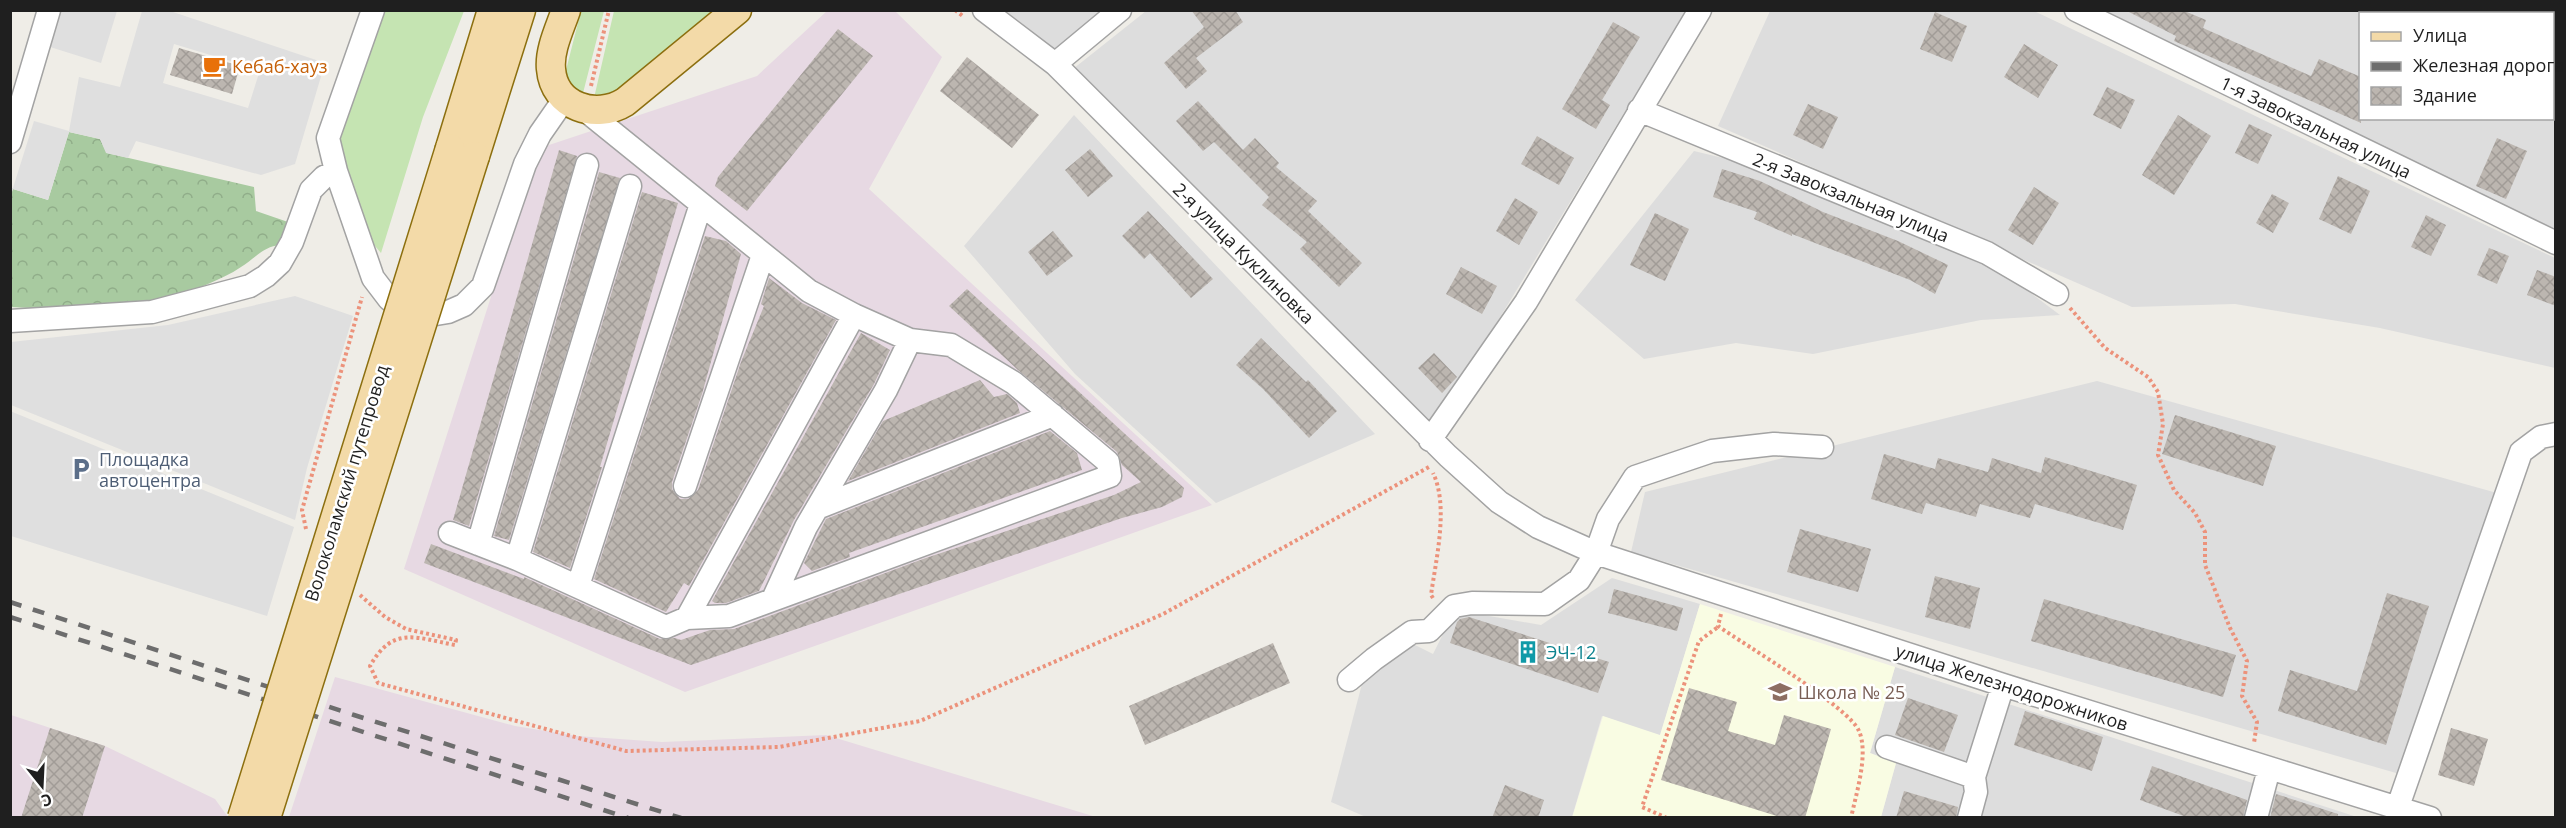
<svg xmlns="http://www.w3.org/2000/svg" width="2566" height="828" font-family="'Open Sans',sans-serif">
<defs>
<pattern id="forest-crowns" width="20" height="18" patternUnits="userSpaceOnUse" patternTransform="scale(1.5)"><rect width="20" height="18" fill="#a8caa0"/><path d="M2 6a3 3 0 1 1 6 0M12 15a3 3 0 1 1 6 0" fill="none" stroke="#90ad89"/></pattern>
<pattern id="building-cross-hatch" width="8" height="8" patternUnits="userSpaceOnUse" patternTransform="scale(1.5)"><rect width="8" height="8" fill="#bcb6b0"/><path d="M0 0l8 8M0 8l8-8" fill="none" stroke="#a19c97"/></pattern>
</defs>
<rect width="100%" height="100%" fill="#efede7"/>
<path fill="#ddd" fill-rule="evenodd" d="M1006,11h96l-47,40z
M1146,11h540l-252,415 -361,-357z
M1770,11h264l521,247v110l-175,-40 -145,-24 -103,3 -414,-181z
M2103,11h452v222zM2360,14h192v104h-192z
M1074,115l301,319 -159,69 -141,-129 -111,-128z
M1694,151l33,8 230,93 47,21 56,42 -79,5 -168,34 -77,-11 -92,16 -69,-59z
M2097,381l400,112 -94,282 -772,-223 14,-60z
M1612,578l88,26 -40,132 -58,-20 -30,101h-206l-35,-15 32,-122 40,-41 30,15 22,-44 86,15z
M1895,667l462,150h-476l15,-54 -26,-10z"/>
<path fill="#e7d9e3" d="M827,11h68l47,46 -73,132 343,316 -527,187 -281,-123 116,-363 26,-60 211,-70z
M335,677l180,49 62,10 85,6 164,-7 270,82h-807z
M11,715l94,31 110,53 13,18 -217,1z"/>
<path fill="#f9fce3" d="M1700,604l195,63 -25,86 26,10 -15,54 -309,1 31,-102 57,19z"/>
<path fill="#c5e4b2" d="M380,11h84l-41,106 -42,136 -12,-14 -32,-99z
M581,11h23l-22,86 -15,-18 -1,-9z
M614,11h98l-101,85 -17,2z"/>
<path fill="url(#forest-crowns)" d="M69,132l31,7 7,14 147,34 2,24 32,11 -8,23c-16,1 -26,14 -39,22 -10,7 -22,12 -33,17 -50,23 -142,27 -197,23l-1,-112 3,-6 35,11z"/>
<path fill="#dfdfdf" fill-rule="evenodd" d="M58,11h59l-16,52 -54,-17z
M142,11h28l155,52 -30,101 -34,11 -125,-34 -8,17 -22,-5 -6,-14 -31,-7 -21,68 -35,-11 -2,6v-7h2l21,-67 35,10 10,-54 41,10zM174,44l86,26 -12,38 -85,-25z
M295,296l58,20 -46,152 -12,52 -284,-115v-63l157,-17z
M10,411l284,116 -27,89 -256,-80z"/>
<path fill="url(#building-cross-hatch)" d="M1191,10h44l8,12 -47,36 11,13 -21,18 -22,-26 40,-36z
M2125,10h57l24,10 -3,8 108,48 8,-17 42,18v46l-187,-82 2,-5z
M1935,12l32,14 -15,36 -32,-13z
M1613,22l27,15 -38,63 8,5 -14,24 -34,-20z
M838,29l35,27 -126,155 -32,-25 3,-9z
M2024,44l34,21 -20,33 -34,-21z
M179,48l61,18 -8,28 -62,-19z
M967,57l72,58 -27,33 -72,-57z
M2107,87l28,13 -14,29 -28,-14z
M1198,101l45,49 12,-12 24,25 -3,4 41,34 -9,10 54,52 -23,24 -39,-38 7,-7 -45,-37 7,-8 -55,-55 -11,9 -27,-30z
M1808,104l30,13 -15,32 -30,-14z
M2178,115l33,21 -37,59 -32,-20z
M2249,124l23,11 -14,29 -23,-11z
M1537,136l37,22 -15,27 -38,-21z
M2497,138l30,13 -21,48 -30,-13z
M1090,149l23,27 -25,21 -23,-27z
M559,150l18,6 -108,370 -16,-6z
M1722,169l38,12 63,31 75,29 50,24 -13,29 -25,-14 -118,-46v2l-38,-17 3,-7 -44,-15z
M599,172l21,6 -111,362 -15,-4z
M2338,176l32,15 -19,43 -32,-15z
M2034,187l25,16 -26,42 -25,-15z
M642,192l36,11 -78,264h2l-32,101 -37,-16z
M2272,194l17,9 -16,30 -17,-10z
M1515,198l23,14 -19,33 -23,-14z
M1148,211l65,68 -22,19 -41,-45 -6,6 -22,-23z
M1655,213l34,16 -24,52 -35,-16z
M2426,215l20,10 -15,31 -20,-9z
M1053,231l20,25 -26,20 -19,-24z
M705,236l21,5 15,13 -39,140 -30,88v7l8,10h8l10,-9 43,-128 23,-56 -3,-2 8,-26 33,25 34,17 -147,266 -5,-3 -18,29 -72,-33z
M2489,248l20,8 -12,28 -20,-9z
M1461,267l36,19 -15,28 -36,-20z
M2537,270l19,7v29l-29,-11z
M967,289l217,199 -2,9 -20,10 -40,11 -431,147 -267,-102 7,-19 93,35v-2l136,62 15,-1 6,2 29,-10 24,-1 189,-70 191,-64 27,-13 -19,-17 -5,-13 -99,-82 -69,-64z
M861,333l29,17 -16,34 -80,136 -35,71 -33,12h-11l-3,-2z
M1261,338l45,44 2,-2 29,31 -28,27 -46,-49 -27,-24z
M1434,353l23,24 -15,16 -24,-25z
M980,380l14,17 13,-3 10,9 3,10 -172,68 35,-60z
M2175,415l101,31 -13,40 -101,-32z
M1050,431l27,22 5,17 -233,83 1,4 -38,14 -8,-8 22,-44z
M1884,454l51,15 3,-11 50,14 4,-14 49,15 4,-16 92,28 -14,45 -88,-26 -5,14 -50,-14 -4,13 -50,-14 -4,11 -51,-15z
M1800,529l71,20 -13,43 -71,-20z
M1935,576l45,12 -10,41 -45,-12z
M1614,589l69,19 -6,23 -69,-18z
M2387,593l42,13 -43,139 -108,-34 12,-41 67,21z
M2044,599l192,56 -13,42 -192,-56z
M1469,617l140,45 -11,31 -148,-50 7,-21 3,-3z
M1273,643l17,40 -145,62 -16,-39z
M1689,688l48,14 -9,29 47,14 9,-30 47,14 -26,89h-22l-122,-38z
M1908,698l50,17 -14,37 -49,-17z
M2025,711l78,26 -11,34 -78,-26z
M50,728l55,18 -23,72h-61z
M2451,728l37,11 -14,47 -36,-11z
M2152,766l95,34 -4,18h-54l-49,-18z
M1505,785l39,15 -6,18h-46z
M1904,791l54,16 -2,11h-60z
M2276,794l62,20v4h-68z"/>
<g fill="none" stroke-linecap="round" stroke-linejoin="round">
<g stroke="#a3a3a3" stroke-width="25">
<path id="minor" d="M373,10l-45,128 8,33 37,107 16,21 15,10 26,6 18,-3 16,-7 19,-19 42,-122 15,-30 25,-36
M984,10l71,54 393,392 51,46 39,25 58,26 407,132 427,133
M2076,10l480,233
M1055,64l65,-54
M585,110l224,181 45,24 56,25 41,5 63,38 94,79 2,14 -381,140 -42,2
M1639,110l348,143 70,41
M10,142l39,-132
M10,321l142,-9 98,-26 16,-10 14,-13 12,-21 19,-52 13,-13 12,-6
M1430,440l96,-138 174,-292
M685,486l78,-231
M817,508l236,-93
M450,533l67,26 149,68 21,-9 167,-303
M478,544l109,-379
M517,559l113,-373
M578,586l123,-382
M773,599l33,-72 80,-137 24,-50
M1349,680l25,-21 38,-27 17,-1 25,-25 18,-3 73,1 34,-24 17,-27 12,-34 27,-42 77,-26 62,-7 48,3
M1887,747l87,30
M1969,818l7,-26 -2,-15 29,-92
M2256,818l13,-49
M2394,818l127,-366 20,-15 15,-3"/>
</g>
<g stroke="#8c6f0f" stroke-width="31">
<path id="major" d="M566,10c-6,18 -17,40 -15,59 3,38 45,51 74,33l112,-92
M450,148l42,-138
M475,156l46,-146"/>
</g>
<path stroke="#ec927b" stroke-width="4" stroke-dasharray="3 3" stroke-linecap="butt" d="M955,10l9,7
M591,86l18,-76
M2070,308l35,40 43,29 10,15 5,32 -5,31 16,35 21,23 10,19v33l25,63 17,33 -5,35 15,26 -3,21
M306,529l-4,-19 60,-213
M360,595l25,22 21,12 50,11 -1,5c-38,-7 -62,-20 -85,21l8,17 248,68 153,-4 141,-26 243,-107 266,-147
M1433,598l-2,-3c5,-36 18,-89 2,-122
M1721,614l-3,12c27,19 131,81 141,105 10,23 -3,63 -8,87
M1667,818l-25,-11 57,-166 19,-14"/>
<use href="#minor" stroke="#fff" stroke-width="22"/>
<use href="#major" stroke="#f3daa8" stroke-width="28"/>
<path stroke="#6d6d6d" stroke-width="4.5" stroke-dasharray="12 12" stroke-linecap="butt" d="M10,602l344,113 327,103
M10,617l618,201"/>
<g stroke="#8c6f0f" stroke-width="31" stroke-linecap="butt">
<path id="major-bridge" d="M242,818l208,-670
M266,818l209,-662"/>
</g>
<use href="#major-bridge" stroke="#f3daa8" stroke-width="28"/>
</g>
<defs>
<g id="cafe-bare" transform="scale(1.8)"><path d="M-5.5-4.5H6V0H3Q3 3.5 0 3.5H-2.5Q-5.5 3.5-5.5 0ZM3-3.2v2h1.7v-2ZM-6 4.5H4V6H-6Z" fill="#e8710a" stroke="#fff" stroke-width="2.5" paint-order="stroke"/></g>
<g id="parking-bare" transform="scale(1.8)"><path d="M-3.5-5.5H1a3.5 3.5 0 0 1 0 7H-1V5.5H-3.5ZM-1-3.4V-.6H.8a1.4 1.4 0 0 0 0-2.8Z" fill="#5c6f8a" stroke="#fff" stroke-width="2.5" paint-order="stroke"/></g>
<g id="building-bare" transform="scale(1.8)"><path d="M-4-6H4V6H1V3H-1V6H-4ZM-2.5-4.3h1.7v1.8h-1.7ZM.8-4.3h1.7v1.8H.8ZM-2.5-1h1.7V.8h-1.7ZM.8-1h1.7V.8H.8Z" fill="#0f9aa8" stroke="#fff" stroke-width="2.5" paint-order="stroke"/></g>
<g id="school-bare" transform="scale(1.8)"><path d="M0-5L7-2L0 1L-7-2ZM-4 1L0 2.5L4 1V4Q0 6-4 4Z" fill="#8d6e63" stroke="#fff" stroke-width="2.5" paint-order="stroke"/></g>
</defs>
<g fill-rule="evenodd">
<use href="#cafe-bare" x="214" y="66"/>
<use href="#parking-bare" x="81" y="469"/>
<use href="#building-bare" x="1528" y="652"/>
<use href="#school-bare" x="1780" y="692"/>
</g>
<g text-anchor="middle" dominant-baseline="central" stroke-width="5" stroke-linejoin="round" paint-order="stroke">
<g font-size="18" fill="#c56008" stroke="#fff" text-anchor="start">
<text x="232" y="66">Кебаб-хауз</text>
</g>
<g font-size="18" fill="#1f1f1f" stroke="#fff">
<text transform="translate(2316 127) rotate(26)">1-я Завокзальная улица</text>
<text transform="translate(1851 197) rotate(22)">2-я Завокзальная улица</text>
<text transform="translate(1244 253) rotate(45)">2-я улица Куклиновка</text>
<text transform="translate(346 483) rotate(-73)">Волоколамский путепровод</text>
<text transform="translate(2012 687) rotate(18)">улица Железнодорожников</text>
</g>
<g font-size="18" fill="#4e5e75" stroke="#fff" text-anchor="start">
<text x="99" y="459">Площадка<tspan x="99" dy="21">автоцентра</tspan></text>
</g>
<g font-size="18" fill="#0d838f" stroke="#fff" text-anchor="start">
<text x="1546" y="652">ЭЧ-12</text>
</g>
<g font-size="18" fill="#785e54" stroke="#fff" text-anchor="start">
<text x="1798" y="692">Школа № 25</text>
</g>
</g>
<rect width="2566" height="828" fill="none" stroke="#1f1f1f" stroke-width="24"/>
<rect x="2359" y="12" width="195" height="108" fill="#ffffff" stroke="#a5a5a5" stroke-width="1.5"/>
<rect x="2371" y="32" width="30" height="9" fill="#f3daa8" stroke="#a5a5a5" stroke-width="1.5"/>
<text x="2413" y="42" font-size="18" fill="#1f1f1f">Улица</text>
<rect x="2371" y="62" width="30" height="9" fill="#6d6d6d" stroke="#a5a5a5" stroke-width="1.5"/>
<text x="2413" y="72" font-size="18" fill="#1f1f1f">Железная дорога</text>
<rect x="2371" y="87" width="30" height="18" fill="url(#building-cross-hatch)" stroke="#a5a5a5" stroke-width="1.5"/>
<text x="2413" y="102" font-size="18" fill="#1f1f1f">Здание</text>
<g transform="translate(42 786) rotate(162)" stroke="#ffffff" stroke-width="4.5" paint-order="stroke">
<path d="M0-4.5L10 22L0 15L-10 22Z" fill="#1f1f1f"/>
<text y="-9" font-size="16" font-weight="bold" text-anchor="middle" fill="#1f1f1f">С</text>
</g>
</svg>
